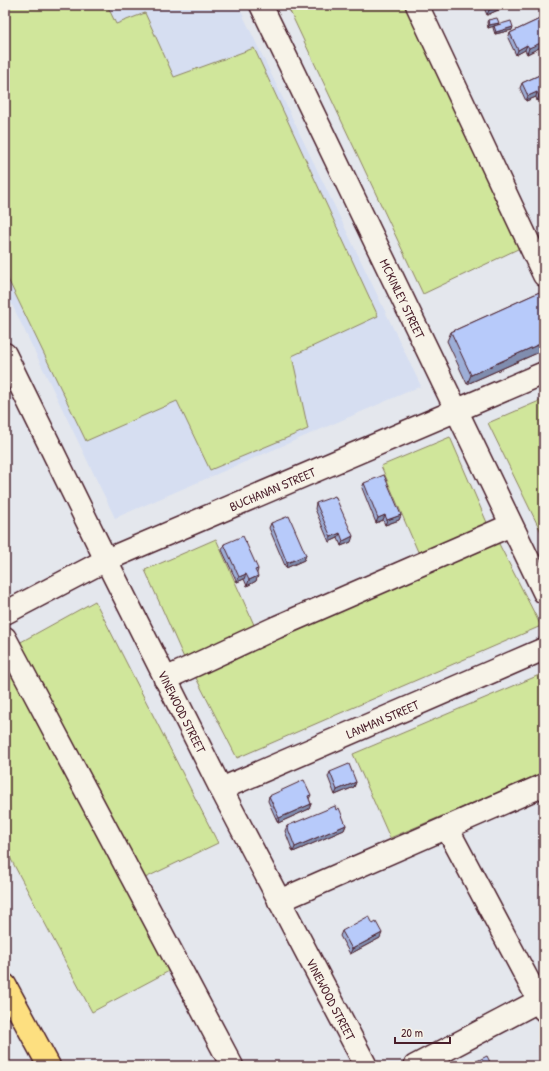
<svg xmlns="http://www.w3.org/2000/svg" width="549" height="1071" font-family="'Patrick Hand',sans-serif">
<rect width="100%" height="100%" fill="#e4e7ed"/>
<filter id="ink" filterUnits="userSpaceOnUse"><feTurbulence type="fractalNoise" baseFrequency=".025" numOctaves="2"/><feDisplacementMap in="SourceGraphic" scale="8" xChannelSelector="R" yChannelSelector="G"/><feConvolveMatrix kernelMatrix="1 2 1 2 8 2 1 2 1" color-interpolation-filters="sRGB"/></filter>
<g filter="url(#ink)">
<path fill="#d6def1" d="M5,5h233l183,381 -306,132 -110,-228z"/>
<path fill="#d0e69b" stroke="#8d8263" d="M5,5h102l9,19 29,-11 29,64 80,-29 124,268 -86,40 16,73 -98,41 -33,-69 -91,40 -81,-168z
M287,5h118l115,243 -97,46z
M544,399v139l-56,-115z
M450,437l38,88 -69,29 -38,-88z
M216,539l39,88 -71,31 -39,-88z
M498,542l43,84 -304,132 -42,-82z
M95,601l123,242 -75,36 -124,-236z
M544,673v100l-154,65 -37,-84z
M15,675l156,295 -79,42 -87,-164v-168z"/>
<g fill="none" stroke-linecap="round" stroke-linejoin="round">
<g stroke="#4a1f2b" stroke-width="25">
<g id="minor">
<path id="s1" d="M261,5l283,587"/>
<path d="M417,5l127,270"/>
<path id="s2" d="M5,354l101,206 115,229 145,277"/>
<path id="s3" d="M5,613l101,-53 438,-187"/>
<path d="M5,638l227,428"/>
<path d="M165,679l112,-52 234,-102"/>
<path id="s4" d="M221,789l323,-140"/>
<path d="M447,828l97,182"/>
<path d="M279,901l265,-116"/>
<path d="M415,1066l129,-68"/>
</g>
</g>
<g stroke="#4a1f2b" stroke-width="25">
<path id="major" d="M5,985l44,81"/>
</g>
<use href="#minor" stroke="#f7f3e8" stroke-width="22"/>
<use href="#major" stroke="#fddf80" stroke-width="22"/>
</g>
<path fill="#9daed7" stroke="#4a1f2b" d="M483,5h26l-22,10z
M544,17v25l-2,1 -1,4 -14,7 -2,-4 -9,5 -8,-17 2,-5z
M488,20l10,4 14,6 -17,4 -2,-6v-2l-5,2 -1,-6z
M544,73v25l-7,3 -1,-4 -10,4 -6,-13 2,-5z
M544,290v60l-77,34 -20,-43 4,-9z
M364,483l37,32 -2,5 -14,5 -2,-5 -7,3 -14,-35z
M316,503l35,39 -10,4 -3,-8 -9,4 -14,-33z
M271,523l35,32 -2,5 -18,8 -17,-40z
M224,544l34,25 -1,4 -1,8 -9,5 -3,-7 -7,3 -15,-32z
M330,772l26,10 -2,5 -19,8 -7,-18z
M311,795l-2,4 2,5 -2,5 -31,14 -10,-22 1,-5z
M346,825l-2,5 -51,22 -8,-21 2,-5z
M544,877v15l-4,-7 3,-7z
M342,931l38,7 -30,16 -10,-18z"/>
<path fill="#808daf" stroke="#4a1f2b" d="M500,5h9l-22,10 2,-5z
M499,23l-1,2 -10,3 1,-3z
M513,27l-1,3 -17,4 1,-2z
M544,38v4l-2,1 -1,4 -14,7 2,-6z
M527,45l-2,5 -9,5 2,-5z
M537,92l-1,5 -10,4 2,-5z
M544,94v4l-7,3 2,-5z
M544,342v8l-77,34 4,-9z
M385,515l-2,5 -7,3 2,-5z
M401,515l-2,5 -14,5 2,-5z
M340,533l-2,5 -9,4 2,-5z
M353,536l-2,6 -10,4 2,-5z
M306,555l-2,5 -18,8 1,-5z
M246,574l-2,5 -7,3 2,-5z
M258,576l-2,5 -9,5 2,-6z
M356,782l-2,5 -19,8 2,-5z
M311,804l-2,5 -31,14 1,-5z
M346,825l-2,5 -51,22 2,-5z
M382,933l-2,5 -30,16 2,-5z"/>
<path fill="#b7cafa" stroke="#4a1f2b" d="M487,5h13l-11,5z
M544,17v21l-2,1 1,3 -14,6 -2,-3 -9,5 -8,-17z
M497,18l2,5 -10,2 -1,-5z
M511,21l2,6 -17,5 -2,-6z
M544,73v21l-5,2 -2,-4 -9,4 -6,-13z
M544,290v52l-73,33 -20,-43z
M384,475l17,40 -14,5 -2,-5 -7,3 -14,-35z
M335,496l18,40 -10,5 -3,-8 -9,4 -15,-34z
M289,516l17,39 -19,8 -16,-40z
M243,536l15,33 -3,1 3,6 -9,4 -3,-6 -7,3 -15,-33z
M349,764l7,18 -19,8 -7,-18z
M304,780l7,15 -3,1 3,8 -32,14 -10,-22z
M335,806l1,4 3,-2 7,17 -51,22 -8,-21z
M369,916l4,8 3,-2 6,11 -30,16 -10,-18z
M487,1056l5,10h-25z"/>
</g>
<g text-anchor="middle" dominant-baseline="central" stroke-width="3.5" stroke-linejoin="round" paint-order="stroke">
<g font-size="13" fill="#4a1f2b" stroke="#f7f3e8">
<text stroke="none"><textPath href="#s1" startOffset="326">MCKINLEY STREET</textPath></text>
<text stroke="none"><textPath href="#s3" startOffset="295">BUCHANAN STREET</textPath></text>
<text stroke="none"><textPath href="#s2" startOffset="399">VINEWOOD STREET</textPath></text>
<text stroke="none"><textPath href="#s4" startOffset="176">LANMAN STREET</textPath></text>
<text stroke="none"><textPath href="#s2" startOffset="723">VINEWOOD STREET</textPath></text>
</g>
</g>
<rect width="549" height="1071" fill="none" stroke="#f7f3e8" stroke-width="20"/>
<rect x="10" y="10" width="529" height="1051" fill="none" stroke="#4a1f2b" stroke-width="1.5" filter="url(#ink)"/>
<path d="M395 1037v6h55v-6" fill="none" stroke="#4a1f2b" stroke-width="2"/>
<text x="401" y="1037" font-size="12" fill="#4a1f2b" stroke="#f7f3e8" stroke-width="3" paint-order="stroke">20 m</text>
</svg>
